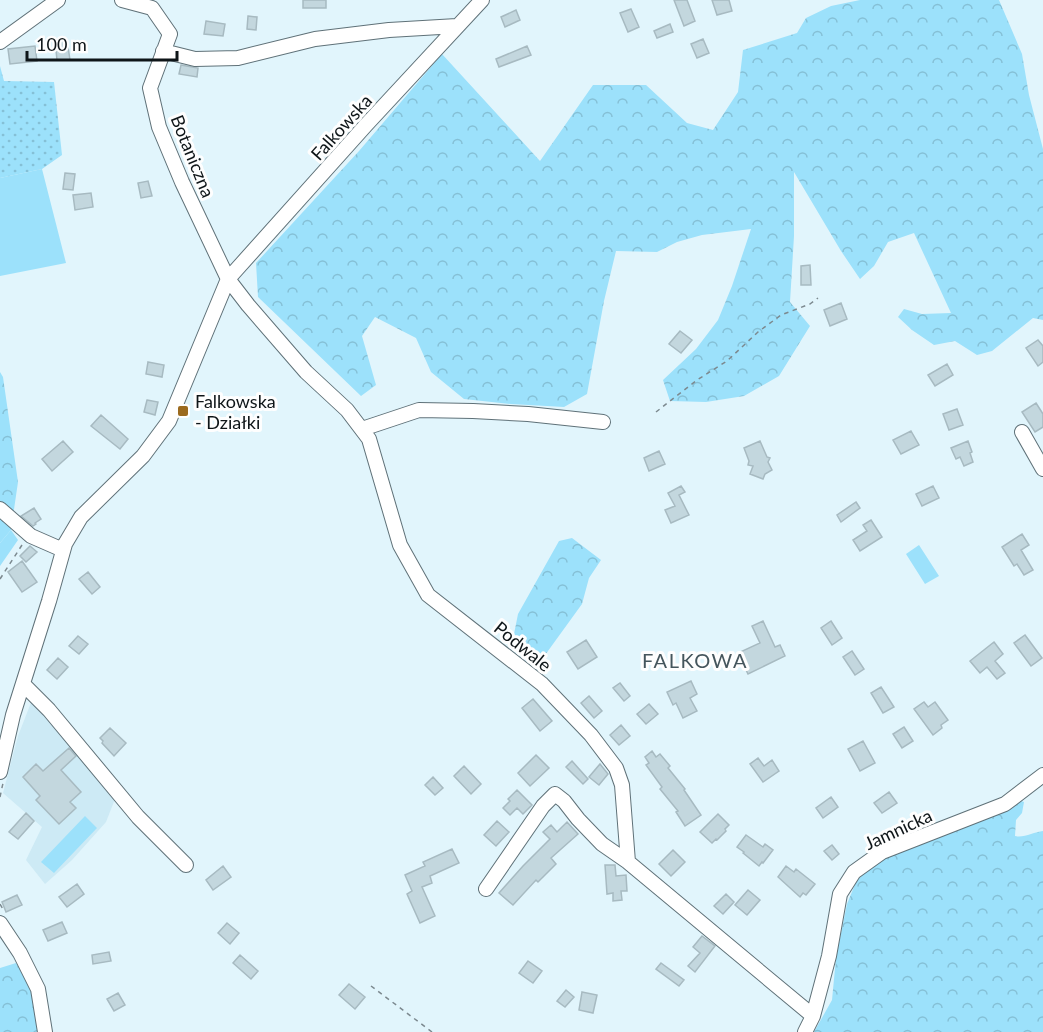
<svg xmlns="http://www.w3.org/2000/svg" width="1043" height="1032" font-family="Lato,sans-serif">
<defs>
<pattern id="forest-crowns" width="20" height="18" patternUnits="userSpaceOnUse" patternTransform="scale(1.5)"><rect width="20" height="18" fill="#9ce1fb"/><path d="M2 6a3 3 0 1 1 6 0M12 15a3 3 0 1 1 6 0" fill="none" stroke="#85c0d6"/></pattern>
<pattern id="garden-dots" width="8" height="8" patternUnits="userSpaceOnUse" patternTransform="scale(1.5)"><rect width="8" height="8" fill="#9ce1fb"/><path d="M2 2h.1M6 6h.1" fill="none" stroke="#85c0d6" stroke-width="1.8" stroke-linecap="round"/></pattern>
</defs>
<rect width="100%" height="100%" fill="#e1f5fc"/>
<path fill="#cdeaf5" d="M32,700l83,99 -9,23 -34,38 -27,24 -19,-24 16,-33 -39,-34 15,-57z"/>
<path fill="#9ce1fb" d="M42,169l24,94 -66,13v-98z
M11,530l7,10 -18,26v-23z
M919,545l20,31 -14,8 -19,-30z
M85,816l12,12 -43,45 -13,-11z"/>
<path fill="url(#forest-crowns)" d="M860,0h139l23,54 7,41 14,54v171l-10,-2 -41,33 -15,4 -22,-14 -21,4 -22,-15 -14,-13 6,-8 18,5 29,-1 -37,-80 -26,9 -14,24 -14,13 -19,-28 -47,-79v64l-4,66 20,24 -31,50 -35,20 -38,6 -36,-1 -7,-21 33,-31 22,-29 14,-34 19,-57 -49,6 -25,7 -20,10 -41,-1 -12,50 -17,93 -23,13 -53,-3 -47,-5 -33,-27 -15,-34 -41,-21 -13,19 14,49 -15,11 -103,-99 -2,-34 103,-112 83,-97 98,107 53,-76h53l41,38 26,7 25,-38 5,-42 54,-17 9,-15 25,-12z
M0,372l3,5 15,105 -7,48 -11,13z
M572,538l29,22 -12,18 -7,26 -42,58 -28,-18 6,-30 41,-73z
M1018,800l6,2 -2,11 -6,7 -1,16c9,2 19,-4 28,-5v201h-229l18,-32 4,-42 11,-54 9,-22 12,-14 24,-16z
M16,963l14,22 10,38 -1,9h-39v-64z"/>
<path fill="url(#garden-dots)" d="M0,66l4,15 50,1 8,73 -20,14 -42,9z"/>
<path fill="#c3d7de" stroke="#a7bac1" stroke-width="1.5" d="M303,0h23v8h-23z
M674,0h13l8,21 -11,5z
M712,0h17l3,11 -15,4z
M631,9l8,18 -11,5 -8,-19z
M516,10l4,10 -15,7 -4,-10z
M248,16l9,1 -1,13 -9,-1z
M206,21l19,3 -2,12 -19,-2z
M670,24l3,8 -16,6 -3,-7z
M703,39l6,14 -12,5 -6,-14z
M55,40h12l3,20h-13z
M35,46l2,15 -27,3 -2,-15z
M527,46l4,9 -32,12 -3,-8z
M181,65l17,3 -1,9 -18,-3z
M65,173l10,1 -2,16 -10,-1z
M148,181l4,15 -11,2 -3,-15z
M91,193l2,14 -18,3 -2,-15z
M810,265l1,20h-10v-19z
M841,303l6,16 -17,7 -6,-16z
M680,331l12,9 -11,13 -12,-9z
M1038,340l5,6v16l-5,4 -12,-18z
M148,362l16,3 -2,12 -16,-3z
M947,364l6,11 -18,11 -7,-11z
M147,400l11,2 -3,13 -11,-3z
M1036,403l7,11v13l-8,5 -13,-20z
M957,409l6,16 -14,5 -6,-16z
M101,415l27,24 -8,10 -29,-23z
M911,431l8,14 -18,9 -8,-14z
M63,441l10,11 -21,19 -10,-12z
M760,441l7,16 3,1 -2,4 4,8 -7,4 -2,5 -13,-5 3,-8 -5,-1 1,-4 -5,-13z
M968,441l4,11 -2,1 3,9 -9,4 -4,-9 -4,2 -5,-11z
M659,451l6,13 -16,7 -5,-13z
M681,486l4,6 -6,3 10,20 -18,8 -6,-13 10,-4 -7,-13z
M933,486l6,12 -17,8 -6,-12z
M856,502l4,6 -19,14 -4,-7z
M34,508l7,11 -6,4 1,1 -3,2 -12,-10z
M871,520l11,17 -22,14 -7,-11 14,-9 -4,-6z
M1022,534l7,11 -8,5 12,20 -9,5 -7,-11 -3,2 -12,-19z
M30,546l7,6 -11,10 -6,-6z
M22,561l15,21 -15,10 -14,-20z
M88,572l12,15 -8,7 -13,-15z
M763,621l12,26 5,-2 5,11 -37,18 -10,-21 22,-10 -8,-17z
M831,621l11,17 -10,7 -11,-17z
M1025,635l17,23 -11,8 -17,-23z
M78,636l10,8 -9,10 -10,-8z
M586,640l11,17 -19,12 -11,-17z
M994,642l9,12 -8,7 10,12 -8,6 -10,-12 -7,6 -10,-12z
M852,651l12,18 -9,6 -12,-18z
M58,658l10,9 -11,12 -10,-9z
M691,681l6,13 -7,4 7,13 -14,7 -7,-15 -3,2 -6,-13z
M620,683l10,13 -6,5 -11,-13z
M881,687l13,20 -11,6 -12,-20z
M589,696l13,15 -8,7 -13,-15z
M533,699l19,22 -12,10 -18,-23z
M924,702l4,5 7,-5 13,18 -7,5 1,3 -9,7 -19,-26z
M649,704l9,10 -12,10 -9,-10z
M621,725l9,11 -11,9 -9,-10z
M904,727l9,14 -11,7 -9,-14z
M110,728l16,15 -12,13 -12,-13 1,-2 -3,-3z
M863,741l12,22 -15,8 -12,-22z
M69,748l7,8 -15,14 20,22 -11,10 6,6 -17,16 -23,-24 4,-4 -17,-19 13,-13 7,7z
M652,751l4,6 4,-3 10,12 -2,2 17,21 -1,1 17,25 -16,11 -9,-14 2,-1 -18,-22 2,-2 -16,-22 3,-2 -4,-6z
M536,755l13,13 -19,18 -12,-13z
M758,758l6,8 8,-6 7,11 -16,11 -13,-18z
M572,761l16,18 -5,5 -17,-17z
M600,764l8,10 -9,11 -10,-8z
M464,766l17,18 -10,10 -17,-18z
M433,777l10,11 -8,7 -10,-10z
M517,790l15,15 -9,9 -6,-6 -7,7 -7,-7 7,-7 -2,-2z
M889,792l8,11 -15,10 -8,-10z
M831,797l7,10 -15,11 -7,-10z
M26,813l8,8 -16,18 -9,-7z
M718,814l11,11 -4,4 1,2 -9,9 -1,-1 -4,4 -12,-11z
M497,821l12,11 -13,14 -12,-11z
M567,822l11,12 -27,24 5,6 -18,18 -2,-2 -23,25 -14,-12 24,-27 27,-27 -7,-7 8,-7 6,7z
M746,835l17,12 2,-3 8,6 -10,13 -1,-1 -3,4 -16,-13 1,-1 -7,-5z
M832,845l7,9 -7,6 -8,-9z
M452,849l7,14 -29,13 2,7 -10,4 13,29 -15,7 -13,-29 5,-3 -7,-16 20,-9 -2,-4z
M673,850l12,12 -14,14 -12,-12z
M605,865h10l1,11 10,-1 1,16h-6l1,9 -9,1v-8l-6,1z
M223,866l8,11 -18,13 -7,-10z
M786,866l8,6 2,-3 19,15 -9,11 -3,-2 -3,4 -22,-20z
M77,884l7,10 -17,13 -8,-10z
M748,890l12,10 -13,15 -12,-10z
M726,894l8,8 -11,12 -9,-8z
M17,895l5,10 -16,7 -4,-10z
M62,922l5,11 -19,8 -5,-11z
M227,923l12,10 -9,11 -12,-11z
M702,936l13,10 -20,26 -7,-6 12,-13 -7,-6z
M109,952l2,9 -18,3 -1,-9z
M240,955l18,16 -7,8 -18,-16z
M528,961l14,10 -9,12 -14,-10z
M661,963l23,17 -5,6 -23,-17z
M349,984l16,13 -10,12 -16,-14z
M566,990l8,7 -9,10 -8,-6z
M582,992l15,3 -4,18 -14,-3z
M118,993l7,12 -11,6 -7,-12z"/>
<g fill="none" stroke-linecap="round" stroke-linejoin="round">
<g stroke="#5f7178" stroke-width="16">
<path id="minor" d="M122,0l30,8 18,26 -20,54 9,39 23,55 46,97 20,26 58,67 41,38 22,29 31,106 28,50 114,89 49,51 25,33 6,17 6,77 185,154
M0,42l58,-42
M163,51l32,8 43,-1 77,-19 74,-9 68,-4
M362,429l57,-19 54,1 55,3 75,8
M1022,432l21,37
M0,509l31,27 32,14
M23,684l26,26 89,107 48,48
M0,772l13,-57 36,-114 16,-57 16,-27 62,-61 26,-35 59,-142 138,-154 116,-125
M486,889l57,-83 12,-12 9,7 14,18 24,25 26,18
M0,923l20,30 18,36 7,43
M805,1032l8,-16 16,-60 11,-62 14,-22 28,-20 123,-48 38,-29"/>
</g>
<path stroke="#7c898f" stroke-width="1.5" stroke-dasharray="4.5 4.5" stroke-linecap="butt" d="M656,412l41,-32 30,-19 31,-29 23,-17 29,-11 8,-6
M0,579l22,-34
M0,797l3,-14
M0,904l4,7
M371,986l61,46"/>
<use href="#minor" stroke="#fff" stroke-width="14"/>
</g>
<rect fill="#9b6a1e" stroke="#fefefe" stroke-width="2" x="177" y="405" width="12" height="12" rx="3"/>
<g text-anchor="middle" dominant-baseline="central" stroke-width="6" stroke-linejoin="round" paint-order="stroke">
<g font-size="18" fill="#0e1518" stroke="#fefefe">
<text transform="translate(341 127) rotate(-48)">Falkowska</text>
<text transform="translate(193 156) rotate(68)">Botaniczna</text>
<text transform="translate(523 646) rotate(39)">Podwale</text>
<text transform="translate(898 829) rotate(-25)">Jamnicka</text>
</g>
<g font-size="18" fill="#0e1518" stroke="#fefefe" text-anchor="start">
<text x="195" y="401">Falkowska<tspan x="195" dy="21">- Działki</tspan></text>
</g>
<g font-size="20" letter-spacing="1.5" fill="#45565d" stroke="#fefefe">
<text x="695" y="660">FALKOWA</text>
</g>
</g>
<path d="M27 51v9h150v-9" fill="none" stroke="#0e1518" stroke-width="3"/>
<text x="36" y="51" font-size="18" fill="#0e1518" stroke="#fefefe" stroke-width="4.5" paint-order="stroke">100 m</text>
</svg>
